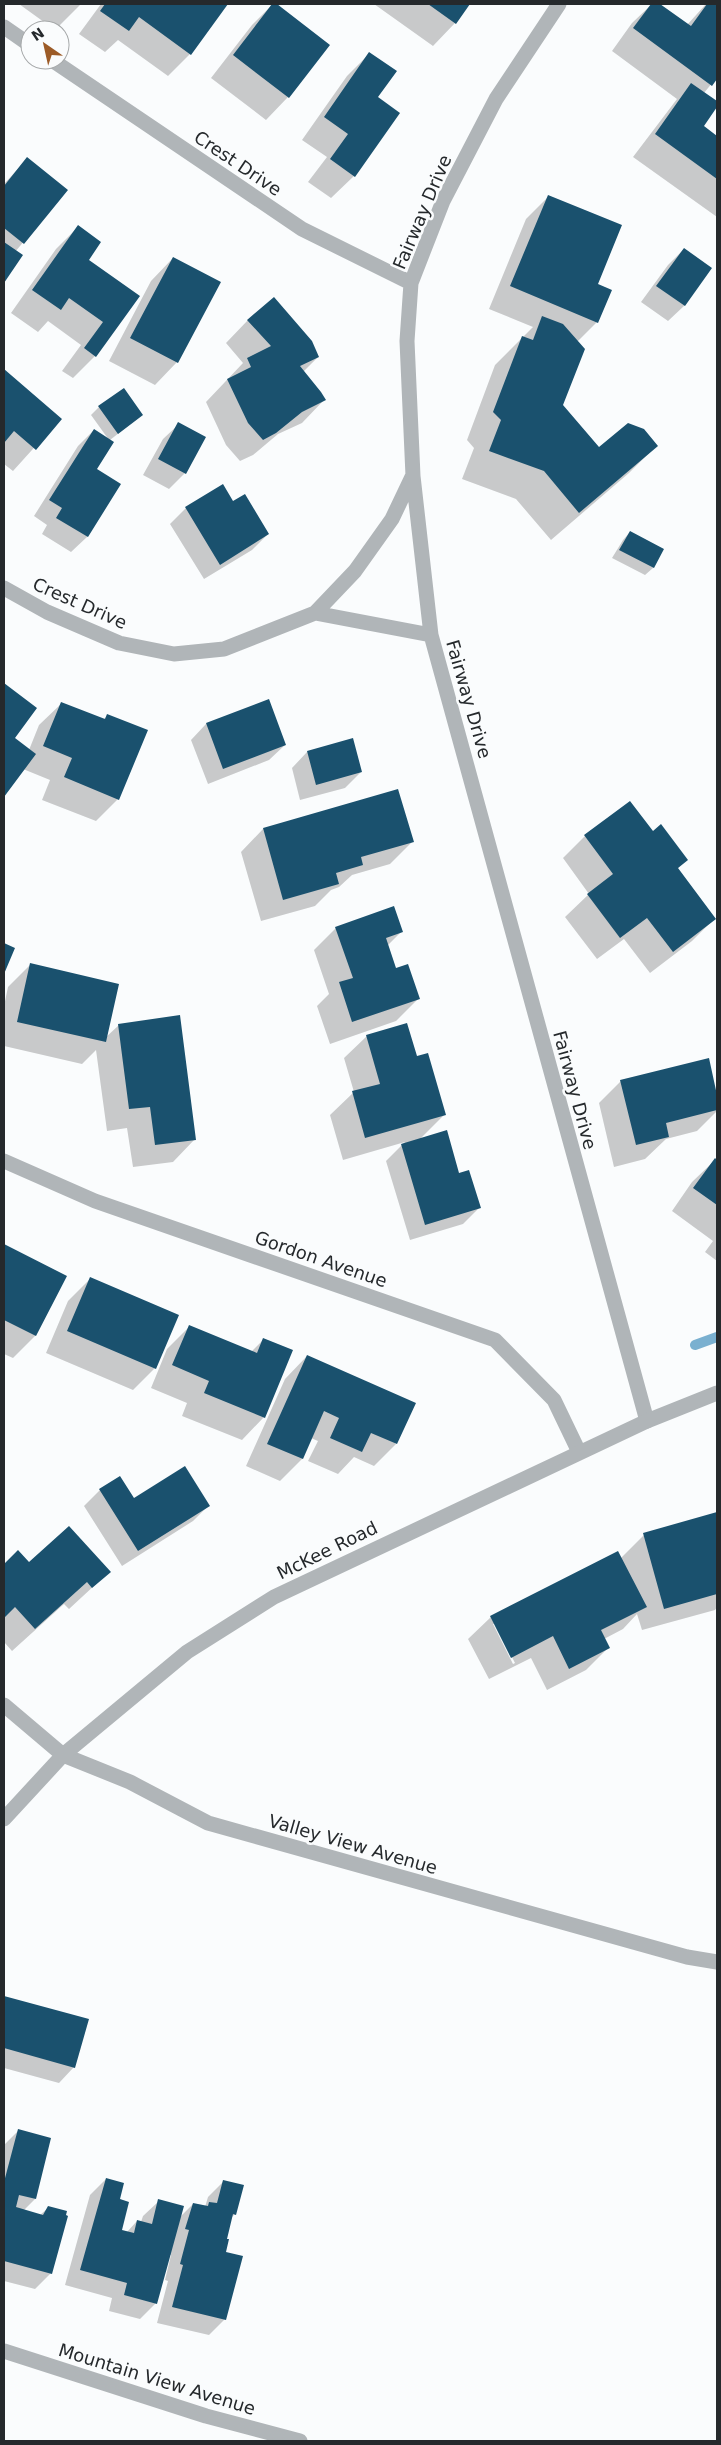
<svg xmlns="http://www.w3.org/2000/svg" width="721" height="2445" font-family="'DejaVu Sans',sans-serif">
<rect width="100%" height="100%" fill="#fafcfd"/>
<path fill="#0003" fill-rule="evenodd" d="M19,4h62l-26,26z
M101,4h125l-36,50 -22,22 -50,-36 -13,12 -26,-18z
M273,4l56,41 -41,52 -22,23 -55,-42 41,-53z
M374,4h95l-14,19 -22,23z
M652,4h6l29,21 19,-21h11v73l-13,16 13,10v2l-15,22 15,10v80l-84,-60 44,-58 -65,-48 20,-28z
M369,54l8,43 -23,79 -23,22 -23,-16 19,-25 -25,-17 45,-64z
M27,159l39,32 -51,61 6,3 -17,26v-97z
M549,196l47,89 1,37 -20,20 -15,64 37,43 57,-3 -27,27 -78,67 -35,-41 -54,-20 12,-31 -7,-8 28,-75 38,-38 -44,-18 37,-90z
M78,227l9,33 51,36 -43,60 -22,22 -11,-7 19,-26 -33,-24 -10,11 -27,-19 45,-64z
M684,249l26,19 -26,38 -16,15 -27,-19 27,-37z
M173,258l4,104 -22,23 -46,-24 42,-80z
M248,320l70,37 -15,15 21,28 -22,23 -24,11 -25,21 -13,6 -14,-16 -20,-43 37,-39 -17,-20z
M4,371l56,48 -47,52 -9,-7z
M99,407l43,8 -32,25 -15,30 24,15 -32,52 -16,15 -29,-18 5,-9 -13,-9 44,-70 16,-16 15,10 -18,-25z
M179,424l6,49 -16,16 -26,-14 20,-36z
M232,503l36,31 -16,16 -48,29 -34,-55 16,-16z
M630,532l33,17 -10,19 -8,7 -33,-17 11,-18z
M4,685l31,23 -22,30 16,12 10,-25 23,-22 41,17 5,-5 10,84 -22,22 -54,-21 8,-20 -27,-11 -19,26z
M206,724l79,21 -16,15 -61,24 -17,-44z
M307,752l54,20 -16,16 -45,12 -8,-32z
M263,829l149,13 -22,22 -38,11 -13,12 -8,3 -16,16 -54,15 -20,-69z
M652,832l34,28 -9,9 37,50 -22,22 -42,32 -26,-34 -27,20 -32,-42 24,-23 -26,-36 22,-22z
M336,928l65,4 -14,14 9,24 22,29 -22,22 -66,23 -13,-38 12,-12 -15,-44z
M30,965l75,73 14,-13 76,114 -22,23 -40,5 -6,-39 -20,3 -11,-81 -14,14 -78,-18v-40l4,-19z
M367,1036l49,22 28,57 -25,25 40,35 20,33 -16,16 -53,16 -24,-79 19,-19 -62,18 -13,-45 24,-23 -10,-34z
M708,1060l9,41v10l-20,20 -31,8 -21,20 -31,8 -15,-64 22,-22z
M715,1160l2,2v99l-12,-9 8,-11 -41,-30 20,-29z
M4,1245l62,31 -31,60 -22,22 -9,-4z
M90,1279l65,89 -22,22 -87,-37 22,-52z
M190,1326l61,26 12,-12 1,77 -22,23 -60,-24 5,-13 -36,-15 16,-39z
M307,1356l89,88 -22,22 -20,-9 -16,17 -30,-13 10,-20 -7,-3 -9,21 -22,22 -34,-15 39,-87z
M100,1490l34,10 74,6 -15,15 -71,45 -38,-60z
M716,1514l1,93 -2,3 -73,20 -5,-16 -14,15 -19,10 4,9 -22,22 -39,20 -16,-32 -42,21 -21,-40 23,-22 130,-59 23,-23zM493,1624h2l20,39 -2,1z
M18,1552l11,12 80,8 -40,37 -5,-5 -52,47 -8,-9v-77z
M4,1997l83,23 -13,47 -15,16 -55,-15z
M18,2131l17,68 -12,12 17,4 8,-7 3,65 -16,16 -31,-8v-136z
M106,2179l12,21 2,31 7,1 10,-11 4,1 2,-6 16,-15 20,17 14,-14 12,3 3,-10 16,-16 11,33 -5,5 -5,21v79l-16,16 -52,-12 11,-42 -3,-1 6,-25h-2l-13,48 -16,16 -31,-8 3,-13 -47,-13 25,-90z"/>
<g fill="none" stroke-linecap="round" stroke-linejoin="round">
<path stroke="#7ab0d0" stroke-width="10" d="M695,1345l22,-8"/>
</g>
<path fill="#1a516e" d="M105,4h123l-37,51 -52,-38 -10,14 -29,-20z
M272,4h5l53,41 -41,53 -56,-43z
M428,4h42l-14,20z
M651,4h9l31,22 16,-22h10v75l-5,7 -79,-58z
M369,52l28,19 -19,26 22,16 -45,64 -25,-18 18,-25 -24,-17z
M691,83l26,18v6l-13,19 13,10v43l-62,-45z
M27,157l41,33 -44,54 -20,-16v-42z
M548,195l74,30 -24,59 14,6 -14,33 -88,-37z
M78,225l23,17 -12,18 51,36 -44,61 -12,-9 19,-26 -34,-24 -8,12 -29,-20z
M4,242l19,13 -19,28z
M684,248l28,20 -27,38 -29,-20z
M173,257l48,25 -43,81 -48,-25z
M274,297l38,44 7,16 -19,9 21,26 5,8 -24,12 -26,21 -13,7 -15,-17 -21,-44 24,-12 -4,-9 24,-12 -24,-26z
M542,316l21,8 22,25 -22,56 36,42 29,-24 16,6 14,17 -79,67 -35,-42 -55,-20 12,-31 -8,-8 29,-76 11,4z
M4,369l58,50 -26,31 -22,-19 -10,12z
M124,388l19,27 -25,19 -20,-28z
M178,422l28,15 -20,37 -28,-15z
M94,429l20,13 -17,27 24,15 -33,53 -32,-19 6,-10 -13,-8z
M223,484l10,17 12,-7 24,40 -49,31 -35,-58z
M630,531l34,18 -10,19 -35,-18z
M4,683l33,25 -22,30 21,16 -32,43z
M269,699l17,46 -63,24 -17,-46z
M61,702l44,17 2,-5 41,16 -29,70 -55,-23 8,-19 -29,-12z
M353,738l9,34 -46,13 -9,-34z
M398,789l16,53 -53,15 2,8 -27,8 3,11 -56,16 -20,-72z
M630,801l23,30 8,-7 27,36 -10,8 38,51 -43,33 -26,-34 -27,20 -33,-44 26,-20 -29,-39z
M394,906l9,26 -17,6 10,30 12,-4 12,35 -68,23 -13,-40 14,-4 -18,-51z
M4,943l11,5 -11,26z
M30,963l89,21 -13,58 -89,-20z
M180,1015l16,125 -41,5 -5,-38 -21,2 -11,-85z
M407,1023l10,33 11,-3 18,62 -81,23 -13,-47 28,-7 -14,-49z
M709,1058l8,37v15l-51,13 3,14 -33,8 -16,-65z
M447,1130l12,43 10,-3 12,38 -56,17 -24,-81z
M715,1158l2,2v45l-24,-17z
M4,1244l63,32 -31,60 -32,-16z
M90,1277l89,38 -23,54 -89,-38z
M189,1325l68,28 6,-15 30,12 -28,68 -61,-25 5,-12 -37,-16z
M307,1355l109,48 -19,41 -26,-11 -9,19 -32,-14 9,-20 -15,-7 -21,48 -36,-15z
M185,1466l25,40 -72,45 -39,-62 21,-13 14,22z
M717,1512v82l-53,15 -21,-76z
M69,1526l42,46 -19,16 -5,-6 -52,47 -20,-22 -11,11v-54l14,-14 11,12z
M618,1551l29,56 -46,23 9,18 -41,21 -16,-33 -42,22 -21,-42z
M4,1996l85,23 -14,49 -71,-20z
M18,2129l33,9 -15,61 -17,-4 -3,12 27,8 5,-9 19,5 -1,4 2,1 -16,58 -48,-13v-79z
M106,2178l18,5 -4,16 9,3 -7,28 12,3 3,-13 15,4 6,-25 26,7 -27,98 -33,-9 3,-12 -47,-13z
M223,2180l21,5 -8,30 -3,-1 -6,25h2l-3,13 17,4 -17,64 -54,-13 11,-42 -3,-1 9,-34 -4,-1 8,-26 15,3 1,-4 8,1z"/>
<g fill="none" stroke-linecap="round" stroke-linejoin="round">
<path stroke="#b0b5b8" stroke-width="15" d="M559,4l-63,95 -53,102 -32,82 -4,58 6,135 18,159 216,786
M4,27l26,18
M52,60l250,169 109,54
M4,588l43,24 72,31 55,11 50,-5 91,-36 116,22
M315,613l40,-42 37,-52 20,-42
M4,1161l91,40 400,139 59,60 25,52
M4,1705l59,50 67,27 78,41 479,134 30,5
M4,2351l202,65 94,25"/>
<path stroke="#b0b5b8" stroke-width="15" d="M4,1819l59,-64 124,-103 87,-55 373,-176 70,-28"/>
</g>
<g text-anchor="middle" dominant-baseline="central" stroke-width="5" stroke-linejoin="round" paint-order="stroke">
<g font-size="18" fill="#25292c" stroke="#fafcfd">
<text transform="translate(238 163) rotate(34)">Crest Drive</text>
<text transform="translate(422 212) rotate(-67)">Fairway Drive</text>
<text transform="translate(80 603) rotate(24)">Crest Drive</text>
<text transform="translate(469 699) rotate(74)">Fairway Drive</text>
<text transform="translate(575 1090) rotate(75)">Fairway Drive</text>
<text transform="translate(321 1259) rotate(19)">Gordon Avenue</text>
<text transform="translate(327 1550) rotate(-26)">McKee Road</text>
<text transform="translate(353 1844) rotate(16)">Valley View Avenue</text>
<text transform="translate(157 2379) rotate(17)">Mountain View Avenue</text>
</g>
</g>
<rect width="721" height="2445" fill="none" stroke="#25292c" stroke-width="10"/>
<g transform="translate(45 45) rotate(326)"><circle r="24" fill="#fafcfd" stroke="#a5a8a9"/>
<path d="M0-4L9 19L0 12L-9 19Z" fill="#9c5b27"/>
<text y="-8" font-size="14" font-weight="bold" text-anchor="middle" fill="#25292c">N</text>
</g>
</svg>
